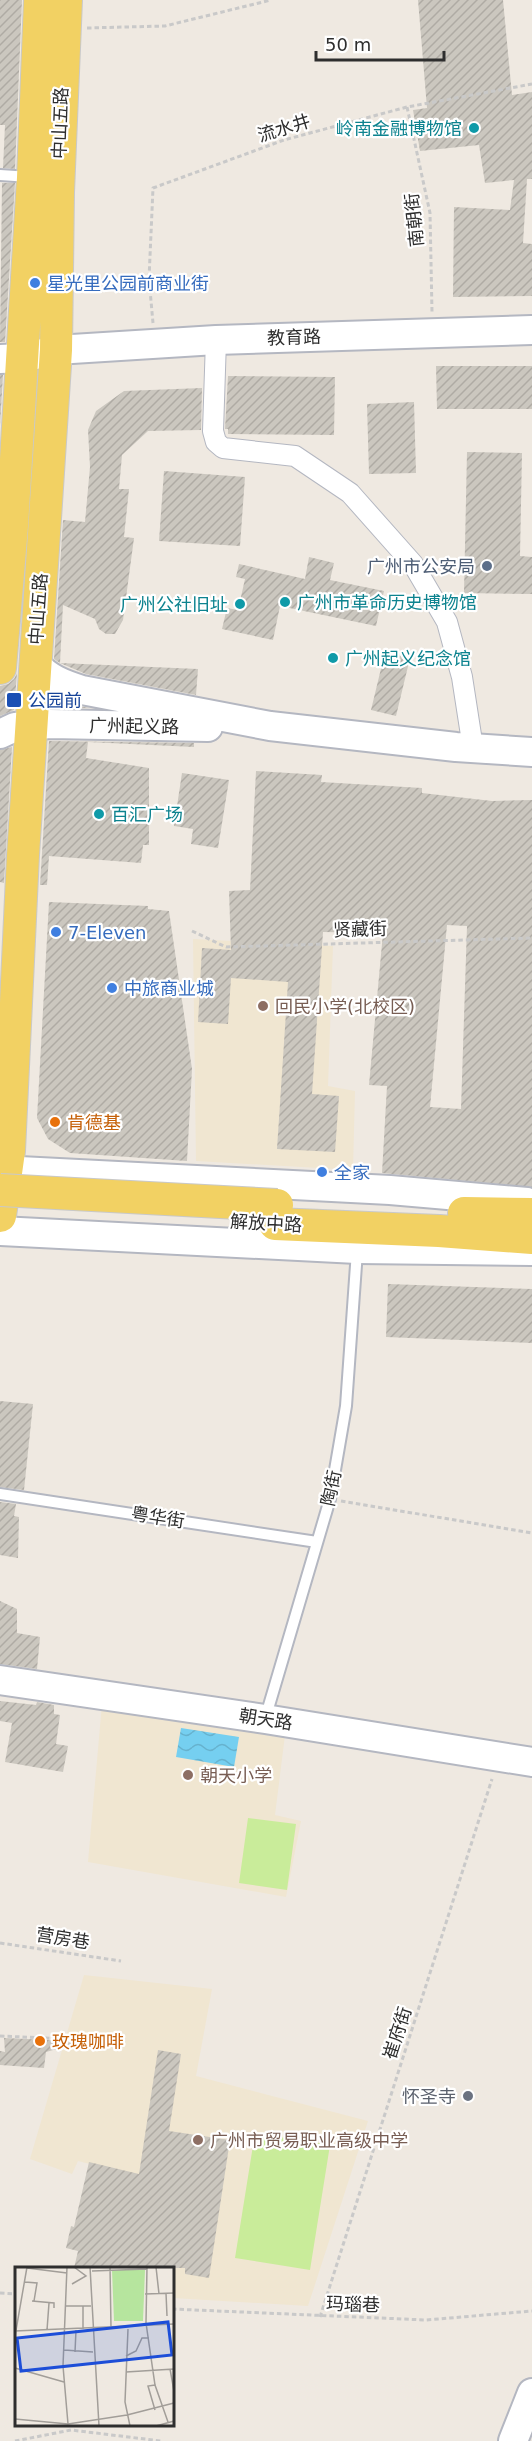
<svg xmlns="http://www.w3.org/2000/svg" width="532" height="2441" font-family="'DejaVu Sans','Noto Sans SC',sans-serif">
<defs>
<pattern id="water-waves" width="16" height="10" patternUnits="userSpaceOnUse" patternTransform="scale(1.5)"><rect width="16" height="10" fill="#75cff0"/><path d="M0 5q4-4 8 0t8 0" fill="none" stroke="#66b2ce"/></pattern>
<pattern id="building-hatch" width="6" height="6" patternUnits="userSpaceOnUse" patternTransform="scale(1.5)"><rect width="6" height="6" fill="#cbc7bf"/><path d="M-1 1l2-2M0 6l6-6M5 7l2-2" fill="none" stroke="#afaba4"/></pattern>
</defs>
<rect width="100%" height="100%" fill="#efe9e1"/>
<path fill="#f0e6d1" d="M193,939l140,7 -5,140 27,5 -2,79 -157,-9z
M102,1704l183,31 -10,80 26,6 -15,76 -198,-35z
M84,1975l128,14 -16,87 172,45 -60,185 -135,-8v-17l16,-92 -111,-28 -6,13 -42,-15z"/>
<path fill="#c9ec9a" d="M248,1818l48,6 -9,66 -48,-7z
M255,2133l75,12 -20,125 -75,-12z"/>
<path fill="url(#water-waves)" d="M181,1728l58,9 -5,30 -58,-10z"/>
<path fill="url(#building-hatch)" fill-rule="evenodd" d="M0,0h22l-7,169 -12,-1 2,-43h-5z
M418,0h85l9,95 20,-3v87h-5l-4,64 9,1v52l-79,1 1,-90 56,3 4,-30 -29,3 -6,-38 -59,6 -7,-41 14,-2z
M2,183h13l-10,159h-5z
M436,366h96v43h-95z
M0,375h3l-3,51z
M228,376l107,1 -1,58 -106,-1v-5h-3z
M202,388l-1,42 -53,1 -26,24 -3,34h10l-5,48 10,1 -11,82 -8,14h-9l-7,-5 -4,-10 -32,-14 -3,58 -6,-4 9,-139 22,2 5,-55 -2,-37 8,-19 28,-20z
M414,402l2,71 -47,1 -2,-70z
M467,452l55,1 -2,103 12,1v37l-68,-1z
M164,471l81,6 -5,69 -81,-5z
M309,557l25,6 -4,17 54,11 -8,35 -96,-20 -7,34 -51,-11 5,-21 11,2 7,-31 -9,-2 3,-13 66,15z
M385,652l25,6 -14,58 -25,-6z
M60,663l138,6 -2,26 -110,-21z
M17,673l-3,37 -14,6v-30l8,-2 6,-5z
M51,696l26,10 13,2h-39z
M49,741l145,2v4l-106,-5 -2,16 63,10v77h-6l-2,18 -92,-7 -2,29h-7z
M12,747l-8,136 -4,-1v-132z
M256,771l66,4 -1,7 101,6v5l70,8 40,-1v387l-150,-14 5,-87 -18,-1 14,-152 -60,-1 -11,162 27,2 -4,56 -58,-3 11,-167 -57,-4 -3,46 -30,-2 4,-74 29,2 -2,-59 21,-1zM447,925l20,1 -6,183 -31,-2z
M182,773l47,7 -11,68 -27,-4 2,-15 -19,-3z
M49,902l99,4v3l21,2 23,158 -5,92 -117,-8 -22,-14 -11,-21z
M388,1284l144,5v54l-146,-6z
M0,1401l33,3 -9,86 -24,-3z
M0,1502l16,2 -2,12 5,1 -1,41 -18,-3z
M0,1601l17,8v24l23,4 -3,32 -37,-5z
M0,1701l36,4 1,-3 17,3v9l6,1 -4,29 12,2 -5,26 -58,-10 7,-39 -12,-2z
M4,2038l71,3v3l-29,8 -2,16 -44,-3v-14l5,1z
M158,2050l23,4 -12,77 61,9 -21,138 -24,-4v-6h-111l4,-17 -12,-3 5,-22 3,1 15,-65 50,12z"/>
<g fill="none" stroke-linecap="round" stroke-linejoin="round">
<g stroke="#b4b7c1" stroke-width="14">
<path id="lane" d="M0,175l30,2
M0,1494l317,48
M265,1719l65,-220 16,-93 11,-155"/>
</g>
<g stroke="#b4b7c1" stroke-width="22">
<path id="street" d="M216,340l-3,91 3,11 7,6 72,8 55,37 63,71 34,58 15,55 11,71"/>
</g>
<g stroke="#b4b7c1" stroke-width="32">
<path id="secondary" d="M0,359l22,-1 34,-8 160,-10 316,-10
M35,663c12,15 28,21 47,27l188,36 186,21 76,5
M0,734l15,-7 35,-3 158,3
M0,1170l390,20 137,12
M0,1231l357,18 175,2
M0,1680l265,39 267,43
M513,2441l19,-48"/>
</g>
<g stroke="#c9c9c9" stroke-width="34">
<path id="primary" d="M0,668l12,-142 21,-348 7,-178
M464,1213l68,1
M0,1216l9,-65 14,-296 33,-505 2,-158 8,-192
M275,1224l164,7 93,7"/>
</g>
<path stroke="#c9c9c9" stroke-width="3" stroke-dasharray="4.5 3" stroke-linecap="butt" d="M87,28l78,-2 106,-26
M407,107l23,106 2,99
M153,323l-4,-44 4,-91 131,-48 123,-33 125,-23
M192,931l34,16 306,-9
M341,1501l191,32
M0,1943l121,18
M0,2036l69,3
M0,2293l16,1
M172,2309l254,11 106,-9
M320,2317l172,-538
M15,2441l56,-11 90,11"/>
<use href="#lane" stroke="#fff" stroke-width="10"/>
<use href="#street" stroke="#fff" stroke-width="20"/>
<use href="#secondary" stroke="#fff" stroke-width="28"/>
<use href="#primary" stroke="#f2d163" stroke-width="32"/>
<g stroke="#c9c9c9" stroke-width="34" stroke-linecap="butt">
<path id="primary-bridge" d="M0,1190l277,15"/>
</g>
<use href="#primary-bridge" stroke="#f2d163" stroke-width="32"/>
</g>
<g fill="#0f9aa8" stroke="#fff" stroke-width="2">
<circle cx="474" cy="128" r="6"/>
<circle cx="285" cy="602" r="6"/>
<circle cx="240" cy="604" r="6"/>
<circle cx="333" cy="658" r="6"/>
<circle cx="99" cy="814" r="6"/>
</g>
<g fill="#3f7fe0" stroke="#fff" stroke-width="2">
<circle cx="35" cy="283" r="6"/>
<circle cx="56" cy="932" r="6"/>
<circle cx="112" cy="988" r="6"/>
<circle cx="322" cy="1172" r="6"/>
</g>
<circle fill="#5c6f8a" stroke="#fff" stroke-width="2" cx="487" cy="566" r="6"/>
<rect fill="#1a4fb4" stroke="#fff" stroke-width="2" x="6" y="692" width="16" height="16" rx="3"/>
<g fill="#8d6e63" stroke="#fff" stroke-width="2">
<circle cx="263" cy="1006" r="6"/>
<circle cx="188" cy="1775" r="6"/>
<circle cx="198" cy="2140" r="6"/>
</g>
<g fill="#e8710a" stroke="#fff" stroke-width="2">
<circle cx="55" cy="1122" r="6"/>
<circle cx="40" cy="2041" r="6"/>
</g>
<circle fill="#6b7280" stroke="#fff" stroke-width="2" cx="468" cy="2096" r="6"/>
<g text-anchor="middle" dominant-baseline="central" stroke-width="4.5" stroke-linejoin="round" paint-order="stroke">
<g font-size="18" fill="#2e2e2e" stroke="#fff">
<text transform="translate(60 123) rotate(-88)">中山五路</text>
<text transform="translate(284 128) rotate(-17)">流水井</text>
<text transform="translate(414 220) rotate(-96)">南朝街</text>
<text transform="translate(294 337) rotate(-2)">教育路</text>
<text transform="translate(38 609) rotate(-86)">中山五路</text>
<text transform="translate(134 726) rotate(1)">广州起义路</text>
<text transform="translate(360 929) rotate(-2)">贤藏街</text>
<text transform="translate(266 1223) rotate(3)">解放中路</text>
<text transform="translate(331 1488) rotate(-78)">陶街</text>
<text transform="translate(158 1517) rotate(9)">粤华街</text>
<text transform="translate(266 1719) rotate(9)">朝天路</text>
<text transform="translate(63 1938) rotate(9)">营房巷</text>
<text transform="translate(397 2033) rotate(-72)">崔府街</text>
<text transform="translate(353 2304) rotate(2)">玛瑙巷</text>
</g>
<g font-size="18" fill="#0d838f" stroke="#fff" text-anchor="start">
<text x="462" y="128" text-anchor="end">岭南金融博物馆</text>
<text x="297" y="602">广州市革命历史博物馆</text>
<text x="228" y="604" text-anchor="end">广州公社旧址</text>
<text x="345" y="658">广州起义纪念馆</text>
<text x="111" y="814">百汇广场</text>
</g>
<g font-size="18" fill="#366cbe" stroke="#fff" text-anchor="start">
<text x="47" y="283">星光里公园前商业街</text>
<text x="68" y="932">7-Eleven</text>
<text x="124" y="988">中旅商业城</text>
<text x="334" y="1172">全家</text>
</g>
<g font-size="18" fill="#4e5e75" stroke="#fff" text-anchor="end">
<text x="475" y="566">广州市公安局</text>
</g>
<g font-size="18" fill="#164399" stroke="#fff" text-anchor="start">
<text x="28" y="700">公园前</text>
</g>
<g font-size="18" fill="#785e54" stroke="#fff" text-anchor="start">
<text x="275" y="1006">回民小学(北校区)</text>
<text x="200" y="1775">朝天小学</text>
<text x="210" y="2140">广州市贸易职业高级中学</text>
</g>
<g font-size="18" fill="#c56008" stroke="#fff" text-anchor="start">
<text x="67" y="1122">肯德基</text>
<text x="52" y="2041">玫瑰咖啡</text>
</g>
<g font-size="18" fill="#5b616d" stroke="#fff" text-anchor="end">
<text x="456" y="2096">怀圣寺</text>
</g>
</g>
<g transform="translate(15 2267)">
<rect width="159" height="159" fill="#efe9e1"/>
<path d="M97,3h33l-2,51h-29z" fill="#b6e59e"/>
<path fill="none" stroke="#a29e99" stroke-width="1.5" d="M52,0l-4,99 5,58M75,0l9,159M95,0l1,60M132,0l-1,56 9,62 13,37M141,0l3,27M12,1l40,5M77,4l55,-2M10,15l12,1 -3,18M57,17l14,-8 -12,-9M151,26l1,23M130,27l29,-1M17,34l22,2v5M50,39h26M68,62v-23M113,62l-3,73 5,24M32,63l2,-27M0,64l159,-7M0,69l12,-69M49,83l29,2M60,85l1,-22M111,89l10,-5 6,-13h7M0,101l49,14M155,102l4,22M111,105l48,-3M140,143l-7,-24 7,-1M112,148l47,-12M0,152l53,5 59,-9M141,159l18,-5"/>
<path fill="#1d4ed8" fill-opacity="0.15" stroke="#1d4ed8" stroke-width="3" d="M153,55l4,33 -151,16 -4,-33z"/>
<rect width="159" height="159" fill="none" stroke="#2e2e2e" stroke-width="3"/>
</g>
<path d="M316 51v9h128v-9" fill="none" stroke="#2e2e2e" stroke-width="3"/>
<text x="325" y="51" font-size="18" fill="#2e2e2e" stroke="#ffffff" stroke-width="4.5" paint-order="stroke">50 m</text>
</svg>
